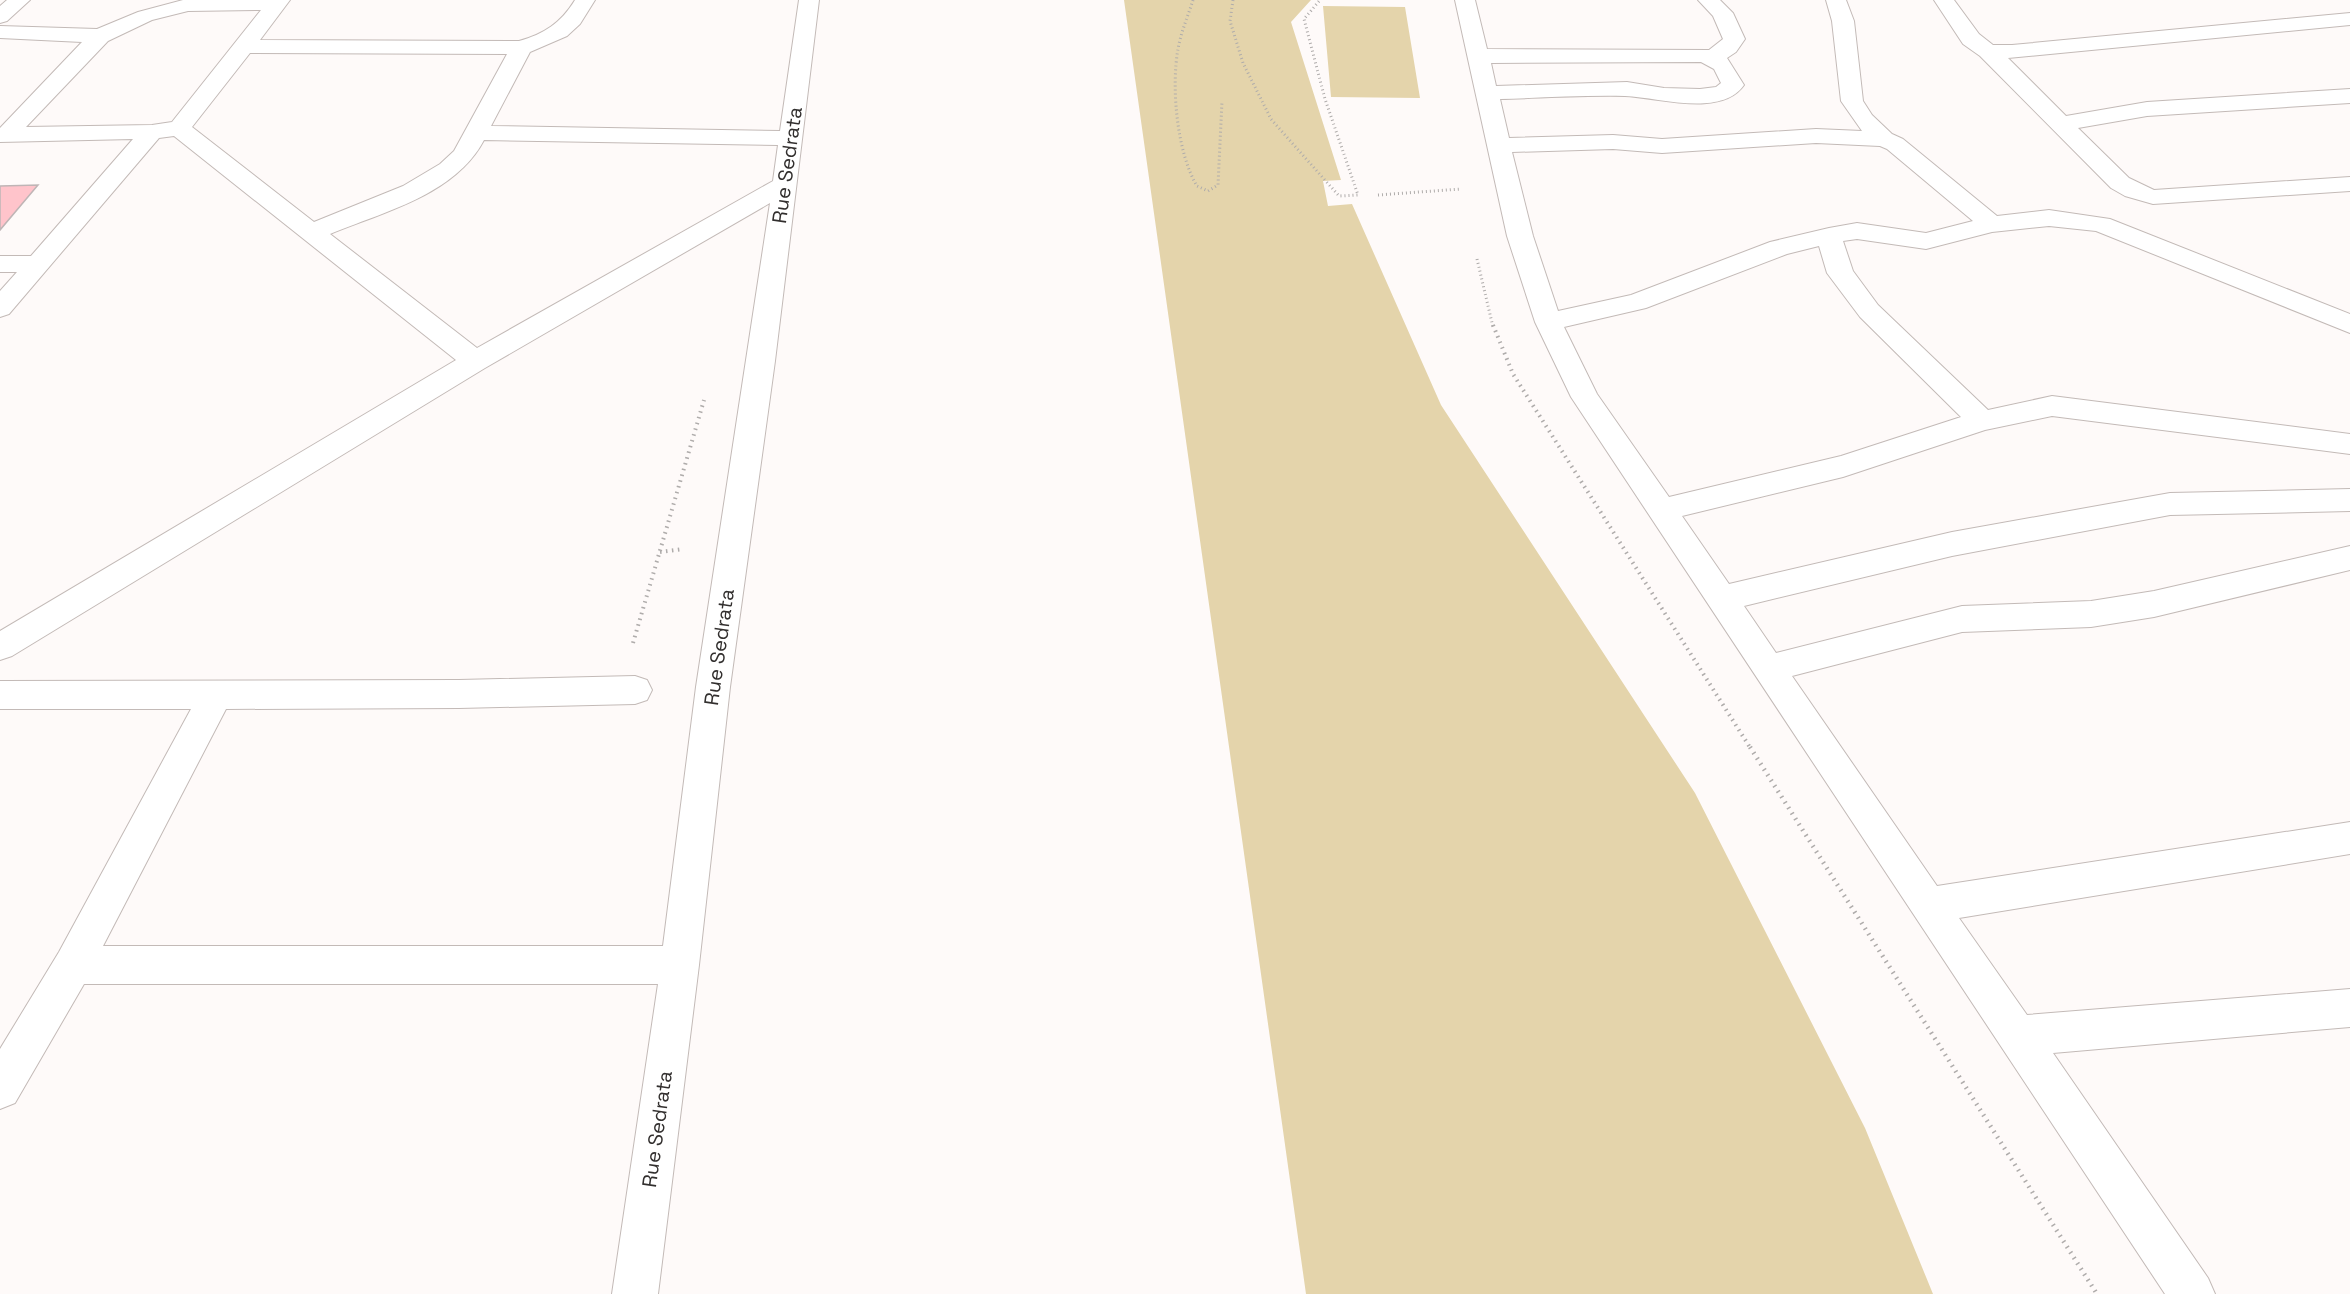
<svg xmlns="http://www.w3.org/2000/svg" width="2350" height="1294" font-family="'Space Grotesk',sans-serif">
<rect width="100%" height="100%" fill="#fefaf9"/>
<path fill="#e4d4ab" d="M1124,0h187l-20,22 50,158 -18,1 5,25 24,-2 89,201 254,388 170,335 68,166h-627z
M1323,6l82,1 15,91 -89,-1z"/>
<path fill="#ffc4cb" stroke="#bfb5b6" stroke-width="1.5" d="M38,185l-38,45v-44z"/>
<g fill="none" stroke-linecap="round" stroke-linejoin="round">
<g stroke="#c3bab7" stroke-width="2">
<path id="minor" d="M7,0h23l-23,21 -7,2v-17z
M183,0h107l-30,40 259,1c25,-7 42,-18 56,-41h20l-15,24 -13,12 -37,16 -39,74 289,5 19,-131h20l-44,361 -45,326 -31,278 -41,329h-46l46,-310h-574l-69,119 -15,6v-60l59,-97 132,-243h-191v-28l459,-1 176,-4 12,4 5,10 -5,10 -12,4 -176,4 -233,1 -123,237h560l33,-259 74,-484 -285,165 -473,288 -12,4v-29l456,-271 -282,-224 -15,2 -150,176 -9,3v-26l17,-19h-17v-16h31l102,-117 -133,3v-14l82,-86 -82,-4v-12l97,3 41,-17zM261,10l-89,112 -20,3 -126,2 82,-86 44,-21 36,-9zM250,53l257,1 -53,97 -14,13 -37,22 -89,36 -122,-95zM484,140l294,5 -5,36 -296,167 -147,-114c53,-22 125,-39 154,-94z
M1455,0h20l12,49 222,1 14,-11 -10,-23 -15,-16h22l13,13 12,26 -9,13 -9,6 17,27c-23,33 -87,12 -119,11 -42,-1 -84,2 -125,3l9,39 104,-3 49,4 154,-10 46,2 -21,-30 -9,-80 -6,-21h20l8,21 9,80 9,14 20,19 11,5 94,77 52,-6 61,9 240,95v19l-254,-102 -47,-5 -57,6 -66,17 -69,-10 -14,2 10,30 25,34 110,105 64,-14 298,38v20l-298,-38 -67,14 -142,47 -161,39 47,68 223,-52 218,-39 180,-4v22l-180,4 -218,41 -208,50 32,47 186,-47 129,-5 63,-10 196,-45v24l-196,47 -63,10 -129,5 -170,44 145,210 413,-64v32l-391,64 68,97 323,-26v38l-297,26 155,225 7,16h-50l-594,-897 -36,-75 -28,-86zM1701,62l13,7 7,14 -5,4 -16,2 -36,-1 -37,-6 -131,4 -5,-23zM1816,143l64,3 7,3 86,72 -47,12 -69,-10 -28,5 -59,14 -139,53 -73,16 -25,-75 -21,-84 101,-3 49,4zM1819,246l8,27 33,44 101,100 -120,39 -172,41 -72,-103 -33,-67 82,-19 141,-54z
M1934,0h20l25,34 14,11h19l338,-32v12l-342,33 58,58 81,-14 203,-13v14l-203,13 -69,12 51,50 25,12 196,-13v14l-197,13 -28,-8 -14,-8 -131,-132 -17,-12z"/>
</g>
<path stroke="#afacab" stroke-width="3" stroke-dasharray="1 3" stroke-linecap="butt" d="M1193,0c-5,16 -12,32 -15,49 -7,38 -1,104 19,137l11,5 10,-6 4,-84
M1233,0l-3,21 13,42 28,56 68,77 19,-1 -33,-96 -21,-80 16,-19
M1378,195l83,-6
M1477,259l16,68"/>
<path stroke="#afacab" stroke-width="4" stroke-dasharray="1.5 4.5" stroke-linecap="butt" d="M1493,325l20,49 238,375
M660,552l23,-3
M633,643l71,-243"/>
<path stroke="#afacab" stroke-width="4.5" stroke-dasharray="1.5 5" stroke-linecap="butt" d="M1750,747l347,547"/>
<use href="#minor" fill="#fff" fill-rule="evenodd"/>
</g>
<g text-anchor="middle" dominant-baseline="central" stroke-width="5" stroke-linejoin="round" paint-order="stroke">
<g font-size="20" fill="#322f2e" stroke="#fff">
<text transform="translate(787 165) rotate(-82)">Rue Sedrata</text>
<text transform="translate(719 647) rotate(-82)">Rue Sedrata</text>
<text transform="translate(657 1129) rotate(-82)">Rue Sedrata</text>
</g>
</g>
</svg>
